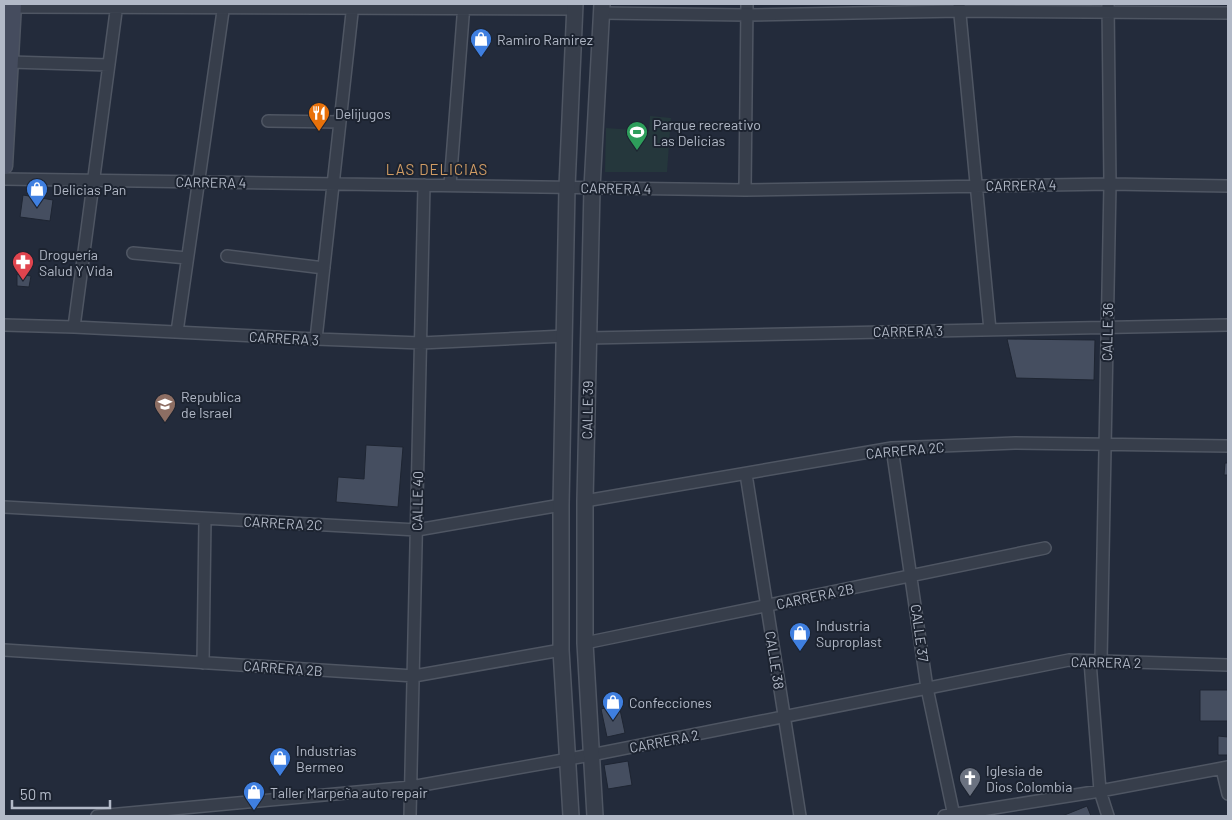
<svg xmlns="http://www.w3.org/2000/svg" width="1232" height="820" font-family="Barlow,sans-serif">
<rect width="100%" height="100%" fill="#232b3b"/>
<path fill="#25373c" d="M650,116l21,2 -4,54h-62l1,-44 43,3z"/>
<path fill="#454e60" stroke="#1e2532" d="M23,195l30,5 -3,21 -30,-4z
M17,274l14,2 -2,11 -12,-1z
M1007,339l88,1 -1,40 -78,-2z
M366,445l37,2 -5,60 -62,-5 2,-25 26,2z
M1225,463h3v12h-4z
M1200,690h28v31h-28z
M619,705l6,28 -18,4 -6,-28z
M1218,736l10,1v18h-10z
M628,761l4,24 -24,4 -4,-24z
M1087,806l4,10h-29z"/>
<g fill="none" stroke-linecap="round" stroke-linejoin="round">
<g stroke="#4f5663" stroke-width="14">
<path id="minor" d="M959,4l31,326
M13,7l562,2
M601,13l146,2 212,-4 269,2
M10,62l99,3
M268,121l72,1
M4,179l741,11 365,-6 118,2
M450,185l14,-181
M745,190l2,-186
M133,253l54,5
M227,256l97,12
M4,325l70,2 242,12 105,4 144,-7
M74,327l43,-323
M177,332l47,-328
M588,338l640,-13
M316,339l37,-335
M892,448l35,240 27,128
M746,474l54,342
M585,501l307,-53 123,-5 213,3
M4,507l413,23 144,-25
M585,643l460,-95
M4,650l410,26 147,-26
M1090,661l10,130 8,25
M1101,661l9,-477 -2,-180
M203,663l2,-144
M1222,769l6,25
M97,816l314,-29 180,-32 478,-95 159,5
M410,816l14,-631
M944,816l156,-25 128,-24"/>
</g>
<g stroke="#4f5663" stroke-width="18">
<path id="tertiary" d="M571,816l-10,-166v-145l6,-318 8,-183
M595,816l-10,-173v-142l7,-313 10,-184"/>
</g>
<g stroke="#4f5663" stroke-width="19">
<path id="secondary" d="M4,166l9,-162"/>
</g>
<use href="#minor" stroke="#373e4b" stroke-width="11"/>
<use href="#tertiary" stroke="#373e4b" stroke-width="15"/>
<use href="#secondary" stroke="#454c5e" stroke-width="16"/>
</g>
<defs>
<g id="shop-pin" transform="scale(1.125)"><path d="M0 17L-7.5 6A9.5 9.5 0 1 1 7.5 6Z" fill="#3f7fe0" stroke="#1c2330"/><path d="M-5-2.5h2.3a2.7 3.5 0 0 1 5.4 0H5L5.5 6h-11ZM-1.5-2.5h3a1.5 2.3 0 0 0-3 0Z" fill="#fff"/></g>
<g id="restaurant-pin" transform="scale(1.125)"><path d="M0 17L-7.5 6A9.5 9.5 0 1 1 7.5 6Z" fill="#e8710a" stroke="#1c2330"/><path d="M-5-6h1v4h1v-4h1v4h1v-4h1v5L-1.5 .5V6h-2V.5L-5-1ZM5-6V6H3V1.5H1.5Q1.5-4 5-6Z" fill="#fff"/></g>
<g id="stadium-pin" transform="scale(1.125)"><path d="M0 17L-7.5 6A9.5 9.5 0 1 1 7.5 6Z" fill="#2e9e5b" stroke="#1c2330"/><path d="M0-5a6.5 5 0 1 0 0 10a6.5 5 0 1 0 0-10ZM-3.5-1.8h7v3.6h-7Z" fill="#fff"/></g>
<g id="pharmacy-pin" transform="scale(1.125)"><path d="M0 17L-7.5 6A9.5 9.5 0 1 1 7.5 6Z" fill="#e0444e" stroke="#1c2330"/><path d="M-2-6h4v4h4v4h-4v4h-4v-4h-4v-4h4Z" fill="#fff"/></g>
<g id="school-pin" transform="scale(1.125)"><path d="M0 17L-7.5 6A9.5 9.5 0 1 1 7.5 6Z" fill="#8d6e63" stroke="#1c2330"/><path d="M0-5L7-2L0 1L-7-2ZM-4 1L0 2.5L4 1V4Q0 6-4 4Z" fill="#fff"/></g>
<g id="church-pin" transform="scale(1.125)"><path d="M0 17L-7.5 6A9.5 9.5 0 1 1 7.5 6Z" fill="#6b7280" stroke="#1c2330"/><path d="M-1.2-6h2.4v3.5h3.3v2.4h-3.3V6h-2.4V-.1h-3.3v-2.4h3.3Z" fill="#fff"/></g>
</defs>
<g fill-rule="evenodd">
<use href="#shop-pin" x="481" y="39"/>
<use href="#restaurant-pin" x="319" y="113"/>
<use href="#stadium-pin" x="637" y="132"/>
<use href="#shop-pin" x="37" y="189"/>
<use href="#pharmacy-pin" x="23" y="262"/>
<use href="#school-pin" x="165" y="404"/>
<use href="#shop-pin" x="800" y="633"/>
<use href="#shop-pin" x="613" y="702"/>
<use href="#shop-pin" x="280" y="758"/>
<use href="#church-pin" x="970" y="778"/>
<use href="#shop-pin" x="254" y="792"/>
</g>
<g text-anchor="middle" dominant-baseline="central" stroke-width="4" stroke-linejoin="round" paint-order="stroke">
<g font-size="14" fill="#b2b9c7" stroke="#1c2330" text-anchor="start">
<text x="497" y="39">Ramiro Ramirez</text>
<text x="335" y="113">Delijugos</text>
<text x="653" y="124">Parque recreativo<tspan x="653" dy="16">Las Delicias</tspan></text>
<text x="53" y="189">Delicias Pan</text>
<text x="39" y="254">Droguería<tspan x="39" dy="16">Salud Y Vida</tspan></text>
<text x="181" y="396">Republica<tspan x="181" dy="16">de Israel</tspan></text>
<text x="816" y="625">Industria<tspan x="816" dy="16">Suproplast</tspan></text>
<text x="629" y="702">Confecciones</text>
<text x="296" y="750">Industrias<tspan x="296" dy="16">Bermeo</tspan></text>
<text x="986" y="770">Iglesia de<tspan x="986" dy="16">Dios Colombia</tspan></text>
<text x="270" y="792">Taller Marpeña auto repair</text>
</g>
<g font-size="14" fill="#b2b9c7" stroke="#1c2330">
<text transform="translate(211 182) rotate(1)">CARRERA 4</text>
<text transform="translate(1021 185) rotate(-1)">CARRERA 4</text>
<text transform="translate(616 188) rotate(1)">CARRERA 4</text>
<text transform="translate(908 331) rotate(-1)">CARRERA 3</text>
<text transform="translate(1107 332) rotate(-89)">CALLE 36</text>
<text transform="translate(284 338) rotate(3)">CARRERA 3</text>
<text transform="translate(587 410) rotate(-89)">CALLE 39</text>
<text transform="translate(905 450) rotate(-5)">CARRERA 2C</text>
<text transform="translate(417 501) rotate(-89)">CALLE 40</text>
<text transform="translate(283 523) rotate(3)">CARRERA 2C</text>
<text transform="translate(815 596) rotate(-12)">CARRERA 2B</text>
<text transform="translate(920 633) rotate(82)">CALLE 37</text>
<text transform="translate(775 660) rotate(81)">CALLE 38</text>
<text transform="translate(1106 662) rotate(1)">CARRERA 2</text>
<text transform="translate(283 668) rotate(4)">CARRERA 2B</text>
<text transform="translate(664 741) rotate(-11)">CARRERA 2</text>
</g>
<g font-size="15" letter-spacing="1" fill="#d09c64" stroke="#1c2330">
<text x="437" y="169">LAS DELICIAS</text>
</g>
</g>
<rect width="1232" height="820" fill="none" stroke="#b2b9c7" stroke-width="10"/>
<path d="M12 800v8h98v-8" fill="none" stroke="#b2b9c7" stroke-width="2.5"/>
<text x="20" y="800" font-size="15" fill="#b2b9c7" stroke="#1c2330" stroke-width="4" paint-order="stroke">50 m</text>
</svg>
